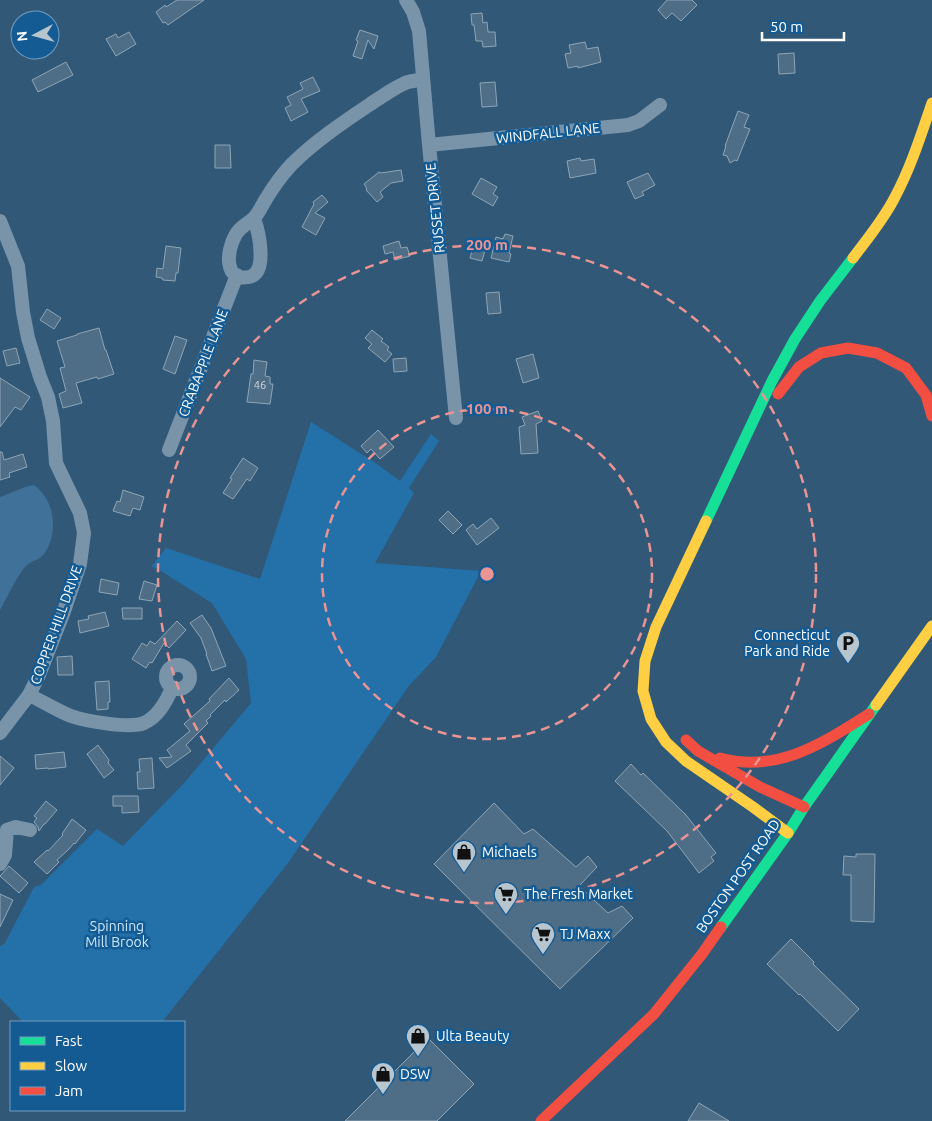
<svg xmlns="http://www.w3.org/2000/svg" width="932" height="1121" font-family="Ubuntu,sans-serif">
<rect width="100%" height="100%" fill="#315877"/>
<path fill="#2470a9" d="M311,422l66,42 23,17 31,-47 8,7 -30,47 5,5 -39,70 106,8 -45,86 -28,30 -120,176 -126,159h-139l-23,-24v-52l5,-3 29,-56 7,-2 56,-56 26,17 62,-64 66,-79 -5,-44 -34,-56 -56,-35 -5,-1 15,-19 94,31z"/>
<path fill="#3f7199" d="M34,485c21,15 25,48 10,69 -4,6 -14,7 -19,13 -10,12 -17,29 -25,43v-113l25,-10z"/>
<path fill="#4e6d86" stroke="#8ea6b7" d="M177,0h27l-36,25 -3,-3 -2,1 -7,-11 9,-7 1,2z
M667,0h25l5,5 -16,16 -9,-8 -6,6 -8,-9z
M482,13l1,10 4,-1 1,10h7l1,14 -13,1 -1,-6h-6l-2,-16h-2l-1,-11z
M360,30l18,6 -4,13 -6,-9 -6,19 -9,-3 5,-15 -2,-1z
M129,32l7,12 -20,12 -10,-17 10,-5 2,4z
M585,42l2,7 11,-2 3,15 -23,6v-2l-10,2 -3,-14 6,-1 -2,-8z
M794,53l1,20 -16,1 -1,-20z
M66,62l7,13 -35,17 -6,-12z
M313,77l7,14 -19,8 7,13 -17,9 -6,-13 6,-3 -4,-8 16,-8 -3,-6z
M495,82l2,24 -15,1 -2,-24z
M738,111l11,4 -5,12 6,2 -13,32 -2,-1 -5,3 -3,-7 -4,-1 3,-9h-1z
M215,145h15l1,23h-16z
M580,158l1,3 13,-2 2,14 -26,5 -3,-17z
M401,170l2,11 -12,2 -11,9 3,5 -6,5 -11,-12 1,-1 -3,-5 15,-12 2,1z
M648,173l7,12 -13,7 2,3 -9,4 -8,-17z
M481,178l16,9 -4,7 5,3 -5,9 -21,-12z
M322,195l6,7 -13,11 10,5 -9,17 -14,-8 12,-23 -1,-2z
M505,234l8,2 -4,17 2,1 -2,8 -18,-4 5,-21 7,2z
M399,241l2,7 6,-1 3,9 -15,4 -2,-8 -8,2 -2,-8z
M166,246l15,2 -3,25h-2l-1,8 -12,-1 -1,-2 -6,-1 1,-9 6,1z
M473,247l12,3 -3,11 -12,-3z
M499,292l2,21 -13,1 -2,-21z
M47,309l14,9 -7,11 -14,-9z
M99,328l6,22h1l8,24 -16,5 -1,-2 -21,6 6,20 -19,5 -4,-14 7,-3 -6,-23 5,-1 -8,-26 20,-6v-1z
M372,330l11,9 -2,2 8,6 -2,3 5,4 -7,8 -17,-14 4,-4 -7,-6z
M175,336l12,4 -12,34 -12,-5z
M16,348l4,15 -13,3 -4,-15z
M533,354l6,24 -16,5 -7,-24z
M406,358l1,13 -13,1 -1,-13z
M254,360l13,2 -2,14 5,1v7h3l-3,20 -23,-2 4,-28h2z
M0,378l30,19 -9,13 -6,-3 -15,20z
M538,411l4,10 -6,3 2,29 -17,1 -2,-27 6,-2 -3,-8z
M378,430l16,17 -14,12 -9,-10 -4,4 -6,-7z
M0,452h2l2,8 19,-6 4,13 -18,6 1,4 -10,3z
M243,458l15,10 -8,13 -3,-2 -14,20 -10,-6 9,-14 -2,-1z
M123,490l21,7 -4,13 -7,-2 -3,8 -17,-5 4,-10 3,1z
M448,511l14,14 -9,9 -14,-14z
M491,518l8,10 -22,17 -11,-15 7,-6 4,5z
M101,579l18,4 -2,12 -18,-3z
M144,581l13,4 -5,16 -13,-2z
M122,608h20v11h-19z
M105,612l4,14 -29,7 -2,-12 11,-2 -1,-3z
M202,615l9,13 15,38 -14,5 -6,-17h1l-6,-16 -11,-15z
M177,621l9,9 -17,18 -5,-5 -12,20 -2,-1 -4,6 -14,-9 10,-16 5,3 3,-5 5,3z
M72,656l1,19h-15l-1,-18z
M229,678l10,12 -13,12 -1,-2 -15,15 1,1 -5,5 2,2 -22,22 5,6 -24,17 -8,-10 13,-1 -5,-7 23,-19 -6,-7 26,-23 -1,-2z
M109,681l1,21h-2v7l-11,1 -2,-28z
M98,745l11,15 -1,3 6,7 -10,8 -17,-24z
M64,752l2,15 -18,2v-1l-12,1 -1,-14z
M0,756l14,12 -14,17z
M152,758l2,30 -16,1 -1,-17h3l-1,-13z
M631,764l10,11 2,-2 43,42 30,38 -5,4 3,4 -15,12 -32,-42 -52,-50z
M113,796h25l1,16 -17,1v-7h-9z
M46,801l11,9 -12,14h-1l-5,7 -1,-4 -4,-5 3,-4 -3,-2z
M494,803l30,31 9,-5 43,38 12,-11 9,11 -18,19 29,27 14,-7 11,12 -73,71 -126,-125z
M72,819l14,11 -11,14 -1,-1 -5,6 -12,11 2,2 -12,12 -13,-12 13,-12 1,1 15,-16 -1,-1z
M856,854h19l-1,68 -23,-1v-46h-8l1,-19 12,1z
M9,866l19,17 -9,10 -19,-17z
M0,894l13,6 -13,27z
M791,939l23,23 -1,2 46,45 -21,22 -38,-37 -1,1 -32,-31z
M428,1038l46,46 -37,37h-92z
M699,1103l30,18h-41z"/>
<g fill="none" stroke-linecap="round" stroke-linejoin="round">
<path stroke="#7994a9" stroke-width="14" d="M406,0l7,12 6,19 10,114 27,273
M429,145l199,-20 11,-4 21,-16
M254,219c5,13 14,54 -5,58 -26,5 -22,-27 -14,-41 4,-9 13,-12 19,-18 5,-5 8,-13 12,-19 7,-12 16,-24 25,-34 23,-23 51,-42 78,-60 11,-7 27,-19 39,-23 5,-1 11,-2 15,-3
M0,221l18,45 5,46 5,26 12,39 8,20 5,24 3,42 24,50 4,20 -4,31 -17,50 -24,61 -10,20 -29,38
M169,450l68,-175
M166 677a12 12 0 1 1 24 0a12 12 0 1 1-24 0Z
M29,695c13,6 29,16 42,21 14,5 59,13 73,7 14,-6 22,-21 28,-35
M0,864l5,-9 2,-25 9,-3 14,3"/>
<path stroke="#16e098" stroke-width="11" d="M706,521l66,-140 23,-42 25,-38 33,-43
M721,927l67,-94 16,-26 72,-102"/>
<path stroke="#ffcf43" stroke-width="11" d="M853,258c15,-20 31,-39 42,-61 16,-30 26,-62 37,-94
M706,521l-50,106 -11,34 -2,30 8,28 15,23 20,19 67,46 35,26
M876,705l56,-79"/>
<path stroke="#f24e42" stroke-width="11" d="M778,394l21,-27 22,-14 27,-5 29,5 29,15 20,27 6,21
M686,740l12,11 62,36 44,20
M720,758c57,16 103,-15 149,-44
M541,1121l113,-107 48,-60 19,-27"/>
</g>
<g fill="none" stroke="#ea9494" stroke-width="2.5" stroke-dasharray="9 6">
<circle cx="487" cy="574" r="165"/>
<circle cx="487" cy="574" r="329"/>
</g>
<defs>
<g id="parking-pin" transform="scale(1.25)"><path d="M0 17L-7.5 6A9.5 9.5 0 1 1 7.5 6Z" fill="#b7c5cf" stroke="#145b94"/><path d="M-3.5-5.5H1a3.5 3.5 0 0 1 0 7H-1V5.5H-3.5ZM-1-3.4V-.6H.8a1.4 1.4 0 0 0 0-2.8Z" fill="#111"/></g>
<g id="shop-pin" transform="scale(1.25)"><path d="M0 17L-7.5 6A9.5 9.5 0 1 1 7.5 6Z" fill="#b7c5cf" stroke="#145b94"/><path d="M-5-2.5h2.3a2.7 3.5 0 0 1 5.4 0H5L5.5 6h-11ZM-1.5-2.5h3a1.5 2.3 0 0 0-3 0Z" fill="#111"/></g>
<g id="supermarket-pin" transform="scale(1.25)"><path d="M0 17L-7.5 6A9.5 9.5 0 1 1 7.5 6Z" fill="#b7c5cf" stroke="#145b94"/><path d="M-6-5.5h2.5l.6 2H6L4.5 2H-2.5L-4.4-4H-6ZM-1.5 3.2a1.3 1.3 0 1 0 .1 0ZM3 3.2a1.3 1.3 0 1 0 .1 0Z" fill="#111"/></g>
</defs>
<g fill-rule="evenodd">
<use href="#parking-pin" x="848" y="643"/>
<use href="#shop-pin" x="464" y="852"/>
<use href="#supermarket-pin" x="506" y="894"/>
<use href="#supermarket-pin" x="543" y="934"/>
<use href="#shop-pin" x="418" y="1036"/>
<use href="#shop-pin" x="383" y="1074"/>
</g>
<g text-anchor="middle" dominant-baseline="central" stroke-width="5" stroke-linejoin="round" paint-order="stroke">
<g font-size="11" fill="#d3dae1">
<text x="260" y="385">46</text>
</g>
<g font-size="14" fill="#fff" stroke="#145b94">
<text transform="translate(548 133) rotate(-6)">WINDFALL LANE</text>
<text transform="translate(435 208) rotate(-96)">RUSSET DRIVE</text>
<text transform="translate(203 363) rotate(-69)">CRABAPPLE LANE</text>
<text transform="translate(56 625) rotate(-70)">COPPER HILL DRIVE</text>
<text transform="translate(738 876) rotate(-55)">BOSTON POST ROAD</text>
</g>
<g font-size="14" fill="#fff" stroke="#145b94" text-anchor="start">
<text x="830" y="635" text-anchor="end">Connecticut<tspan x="830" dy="16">Park and Ride</tspan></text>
<text x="482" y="852">Michaels</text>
<text x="524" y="894">The Fresh Market</text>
<text x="560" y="934">TJ Maxx</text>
<text x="436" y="1036">Ulta Beauty</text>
<text x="400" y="1074">DSW</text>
</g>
<g font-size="14" fill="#cae7fd" stroke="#145b94">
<text x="117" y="926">Spinning<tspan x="117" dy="16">Mill Brook</tspan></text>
</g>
</g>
<circle cx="487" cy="574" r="8" fill="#ea9494" stroke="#145b94" stroke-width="2.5"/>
<g font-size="15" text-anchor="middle" font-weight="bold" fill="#ea9494" stroke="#145b94" stroke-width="5" stroke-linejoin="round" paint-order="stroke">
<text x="487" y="250">200 m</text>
<text x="487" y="414">100 m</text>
</g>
<rect x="10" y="1021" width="175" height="90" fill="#145b94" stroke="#729dbf"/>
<rect x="20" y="1037" width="25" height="8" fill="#16e098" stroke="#729dbf"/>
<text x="55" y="1046" font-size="15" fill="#ffffff">Fast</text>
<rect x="20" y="1062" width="25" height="8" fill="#ffcf43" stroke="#729dbf"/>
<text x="55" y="1071" font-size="15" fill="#ffffff">Slow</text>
<rect x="20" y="1087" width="25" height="8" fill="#f24e42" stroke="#729dbf"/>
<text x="55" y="1096" font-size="15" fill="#ffffff">Jam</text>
<g transform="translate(35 35) rotate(264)"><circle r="24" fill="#145b94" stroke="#729dbf"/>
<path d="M0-4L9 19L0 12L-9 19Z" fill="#b7c5cf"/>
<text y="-8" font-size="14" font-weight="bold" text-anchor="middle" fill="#ffffff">N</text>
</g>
<path d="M762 32v8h82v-8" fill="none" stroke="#ffffff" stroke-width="2.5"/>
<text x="770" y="32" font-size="15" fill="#ffffff" stroke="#145b94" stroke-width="4" paint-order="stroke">50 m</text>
</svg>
